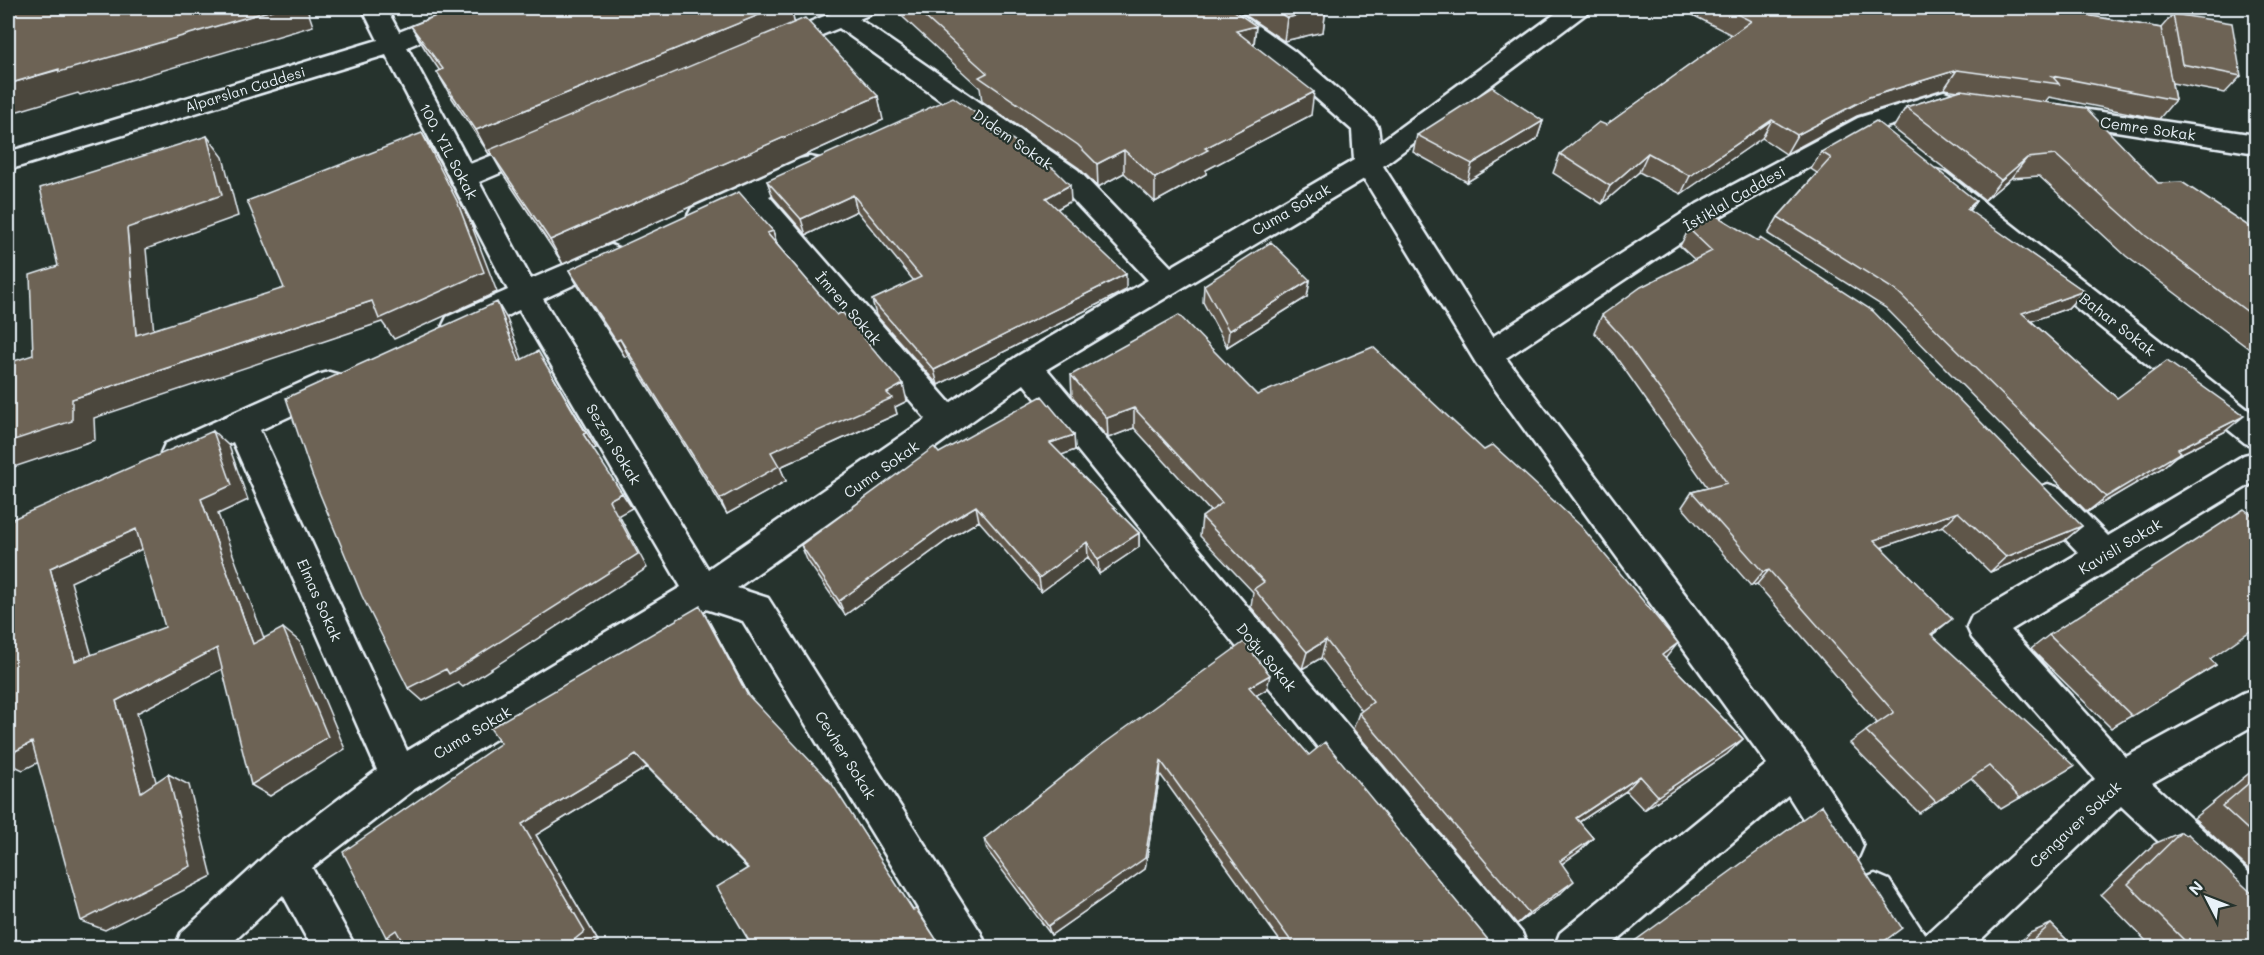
<svg xmlns="http://www.w3.org/2000/svg" width="2264" height="955" font-family="Mali,sans-serif">
<rect width="100%" height="100%" fill="#26332d"/>
<filter id="ink" filterUnits="userSpaceOnUse"><feTurbulence type="fractalNoise" baseFrequency=".0167" numOctaves="2"/><feDisplacementMap in="SourceGraphic" scale="12" xChannelSelector="R" yChannelSelector="G"/><feConvolveMatrix kernelMatrix="1 2 1 2 8 2 1 2 1" color-interpolation-filters="sRGB"/></filter>
<g filter="url(#ink)">
<g fill="none" stroke-linecap="round" stroke-linejoin="round">
<g stroke="#e8f1f8" stroke-width="5">
<path id="minor" d="M362,8h24l13,24 61,-24h32l-3,5 -82,34 63,117 67,-26 10,3 4,6 -4,6 -68,29 52,97 70,-30 10,-4 10,4 4,7 -4,7 -78,36 165,270 218,-150 -180,-212 -44,18 -10,-3 -4,-7 4,-7 108,-49 10,-2 10,2 4,7 -4,7 -51,23 181,207 66,-46 132,-77 -90,-96 -219,-156 -64,26 -9,-2 -4,-6 4,-6 78,-32h32l-3,5 -14,6 219,151 93,97 183,-107 -2,-30 -76,-67 -69,-50 -3,-5h28l62,43 80,70 4,6 2,15 183,-134h27l-3,5 -204,153 109,171 205,-133 161,-86 86,-27 9,3 4,6 -4,6 -77,24 -159,88 -211,140 300,396 51,78 6,14 -6,14 -14,6 -14,-6 -41,-65 -180,153h-54l6,-15 207,-169 -291,-401 -112,-184 -317,190 475,564 6,15h-48l-456,-564 -287,204 31,10 213,335 6,15h-45l-199,-327 -37,-12 -293,181 -101,78 44,80h-44l-29,-53 -56,53h-52l6,-15 92,-84 104,-79 -144,-328 -56,24 -12,-4 -4,-9 4,-9 153,-69 11,-3 11,3 5,9 -5,9 -80,37 147,321 274,-164 -162,-277c-21,10 -49,30 -72,23l-4,-8 4,-8 61,-27 -122,-235 -378,115v-18l370,-112z
M2055,105l201,30v18l-210,-33 -4,-6 4,-6z
M1936,170l10,3 310,243v31l-11,-4 -319,-256 -4,-7 4,-7z
M2256,452v29l-245,149 115,127 117,-64 13,-5v36l-104,59 104,96v47l-14,-6 -121,-114 -149,142h-86l-25,-40 -6,-14 6,-14 14,-6 14,6 36,55 170,-156 -123,-141 -5,-11 5,-11 107,-63 -43,-45 -5,-10 5,-10 12,-4 12,4 48,48 136,-81z"/>
</g>
<use href="#minor" fill="#26332d" fill-rule="evenodd"/>
</g>
<path fill="#5e5649" stroke="#e8f1f8" stroke-width="1.5" d="M442,8l350,4 2,10 89,98 -320,144 -60,-90 -12,-21 -2,1 -39,-59 -13,-23 3,-1 -15,-22 -14,-23 34,-13z
M893,8h337l26,18 -2,19 57,70 -105,55v4l-51,28 -31,-29 -26,14 -19,-19 -97,-67 -2,-13z
M1235,8h91l-3,24 -39,9z
M1679,8h366l116,20 12,-14 68,62 -16,17 -53,-10 3,17 -16,19 -110,-22 -4,5 113,81 98,48v123l-130,-98 -87,-80 -28,2 -26,22 -92,-72 13,-21 53,-16 -15,-2 -87,27 -71,38 -24,-16 -81,56 -42,-22 -37,32 -49,-31 7,-19 46,-29 126,-90z
M1543,121l-6,18 -70,43 -54,-30 4,-17z
M1821,152l155,49 -7,10 115,80 -16,17 -37,13 86,77 107,34 -48,24 -14,12 -75,44 -201,-204 -118,-74 10,-17 39,-44 -6,-4z
M767,181l304,20 -14,8 69,81 -188,95 -62,-70 -4,-15 42,-19 -57,-70 -51,24 -33,-38z
M1689,229l393,297 -18,15 -74,31 -47,-46 -61,21 54,85 -4,3 88,163 -19,11 -30,-31 -52,35 -69,-70 27,-20 -120,-139 -6,2 -69,-79 10,-15 16,-4 -95,-135 -19,-21 8,-17 93,-55 -15,-14z
M773,231l5,16 129,154 -12,6 2,7 -117,53 6,14 -59,33 -99,-159 -3,2 -47,-71 -9,-16z
M1310,280l-3,17 -80,50 -24,-45 1,-17z
M1071,375l186,20 408,263 78,81 -16,15 -83,56 -18,-19 -47,31 14,16 -13,13 -18,13 -1,29 -44,31 -164,-195 6,-16 3,-2 -41,-53 -19,11 -51,-62 2,-15 -53,-56 2,-19 8,-6 -76,-83 -26,10 -36,-42z
M1074,435l1,15 -14,5 78,78v14l-40,27 -11,-17 -47,35 -62,-71 -30,18 -104,76 -38,-55 -6,-15 138,-92z
M709,621l41,76 192,251 -195,-80 -100,-101 -111,68 62,106 -9,7h-183l-1,-2h-1z
M2049,635l161,24 6,6 -105,63 -80,-79z
M1267,689l-11,6 53,60 180,186 -6,7h-198l-125,-174 -15,95 -94,66 -64,-85 -3,-11z
M2256,769v107l-62,-58 58,-47z
M2181,832l4,3 3,-1 68,114h-103l-52,-53 53,-51z
M2051,924l24,24h-62l17,-15z"/>
<path fill="#4c463c" stroke="#e8f1f8" stroke-width="1.5" d="M279,8h28l6,18 -233,69 -2,-2 -70,21v-30z
M776,8h26l-10,4 3,14 -306,128 -13,-24z
M1326,8l-3,24 -39,9 3,-23z
M1256,26l-3,23 -17,-18z
M1957,70l-13,19 -87,27 -71,38 11,-19 72,-38z
M1314,92l-3,23 -105,55v4l-51,28v-24l50,-30z
M878,96l5,24 -320,144 -13,-24z
M1772,120l-10,18 -81,56 9,-18z
M1543,121l-6,18 -70,43 5,-18z
M422,133l13,21 35,67 27,71 -103,47 -12,-17 -288,96 1,22 -87,29v-27l64,-43 300,-98z
M207,136l16,21 15,59 -92,33 10,105 -20,-19 -9,-107z
M1124,150v23l-26,14 -1,-23z
M1648,153l-9,19 -37,32 8,-18z
M2027,158l-16,20 -26,22 16,-20z
M1070,185l1,16 -23,13 -2,-16z
M853,195l4,16 -51,24 -5,-16z
M1976,201l-13,17 4,-9z
M773,231l5,17 -11,-15z
M1126,274v16l-188,95 -4,-15z
M1310,280l-3,17 -80,50 2,-16z
M2084,291l-16,17 -61,22 15,-17z
M497,302l10,17 22,58 -10,-16z
M620,339l8,16 -3,2 -9,-16z
M548,368l48,80 -3,1 -10,-15z
M903,384l4,17 -12,6 2,7 -117,53 6,14 -59,33 -7,-15 51,-47z
M1134,408v20l-26,10 -1,-20z
M2244,416l-20,16 -48,24 -14,12 -75,44 19,-15 72,-48z
M213,431l16,15 19,54 -30,14 53,143 -18,-13 -52,-145z
M1074,435l1,15 -24,9 -1,-16z
M622,493l10,15 -13,7 28,53 -184,119 -5,-4 -35,18 -15,-13 201,-188z
M976,506l3,15 -30,18 -104,76 -6,-14 107,-77z
M1958,512l-15,14 -83,29 14,-15z
M2082,526l-18,15 -74,31 16,-15z
M136,529l19,14 -84,39 26,92 -22,-13 -25,-93z
M1139,533v14l-40,27 -1,-14z
M1087,542l1,15 -47,35 -2,-14z
M1769,570l-12,14 -6,2 12,-14z
M700,606l9,15 46,86 -8,-13z
M1952,619l-16,13 -21,15 16,-13z
M283,628l17,14 45,107 -75,47 -19,-11z
M1326,640l-5,18 -19,11 5,-17z
M1678,643l-14,17 -2,-5z
M217,648l19,14 -99,51 25,90 -21,-11 -25,-91z
M1270,675l-3,14 -20,12 2,-14z
M1743,739l-16,15 -83,56 14,-14z
M32,742l23,12 -32,16 -15,-7v-8z
M636,755l11,12 -111,68 62,106 -9,7h-25l-42,-124z
M1161,761l-1,13 -15,95 -94,66 -3,-9z
M168,774l21,11 23,91 -107,54 -24,-9z
M1640,776l-14,15 -62,41 12,-14z
M1593,838l-13,13 -33,23 13,-13z
M1574,881l-13,12 -44,31 12,-11z
M396,930l18,9 -10,7 -18,-9z"/>
<path fill="#6d6455" stroke="#e8f1f8" stroke-width="1.5" fill-rule="evenodd" d="M8,8h271l-220,64v-3l-51,15z
M442,8h334l-300,122 -39,-58 6,-3 -32,-43 35,-14z
M915,8h315l26,18 -20,5 78,61 -109,56 3,2 -53,28 -31,-28 -27,14 -19,-19 -99,-68 8,-4z
M1272,8h54l-39,10z
M1725,8h320l116,20 14,72 -123,-24 7,8 -102,-14 -88,27 -72,38 -25,-15 -82,56 -42,-23 -38,33 -50,-32 39,-32 7,3 145,-104z
M2173,14l59,9 9,53 -59,-12z
M805,18l73,78 -328,144 -61,-90z
M1492,87l51,34 -71,43 -55,-29z
M1961,90l125,18 72,75 24,-1 74,49v87l-110,-82 -90,-81 -29,3 -26,22 -95,-73z
M953,97l102,73 15,15 -24,13 80,76 -192,96 -62,-70 49,-23 -68,-82 -52,24 -34,-38z
M1876,121l100,80 -9,8 117,82 -62,22 95,85 50,-37 77,55 -66,33 3,3 -75,45 -208,-205 -120,-75 53,-59 -10,-6z
M422,133l35,68 27,71 -105,47 -7,-18 -300,98v22l-64,21v-79l25,-8 -3,-80 28,-9 -18,-78 167,-52 15,59 -95,33 9,107 148,-47 -37,-87z
M739,192l34,39 -6,2 70,82 5,-3 61,72 -16,9 5,5 -121,54 8,14 -59,33 -100,-160 -4,2 -47,-71z
M1712,213l46,28 2,-3 113,73 209,215 -76,31 -48,-45 -84,28 78,79 -21,15 143,132 -54,32 -31,-32 -53,36 -70,-71 28,-19 -125,-142 -6,2 -71,-80 35,-9 -105,-146 -20,-22 39,-28 71,-36 -23,-22z
M1271,242l39,38 -81,51 -25,-46z
M497,302l22,59 19,-10 48,82 -3,1 39,59 -13,7 29,54 -189,120 -3,-5 -38,19 -46,-92 -50,-121 -26,-77z
M1179,315l78,80 116,-48 111,103 9,-5 88,81 97,117 -16,12 81,84 -85,57 -18,-20 -64,42 17,20 -33,23 14,20 -45,32 -170,-200 14,-11 -47,-62 -19,12 -53,-63 10,-7 -62,-65 20,-14 -88,-95 -27,10 -36,-43z
M1042,396l32,39 -24,8 89,90 -41,27 -11,-18 -48,36 -63,-72 -30,18 -107,77 -38,-56 133,-98 5,6z
M213,431l19,54 -31,14 52,145 30,-16 45,109 -77,48 -34,-137 -101,53 25,91 27,-18 23,92 -110,55 -49,-179 -24,13v-234zM136,529l29,98 -90,34 -25,-93z
M2244,509l12,9v109l-46,32 6,6 -84,51 -83,-81z
M700,606l47,88 85,90 81,126 3,-1 26,39h-189l-36,-61 31,-19 -112,-113 -114,69 63,107 -21,17h-158l-10,-18 -10,7 -43,-85 158,-109 -11,-15z
M1244,642l26,33 -21,12 60,68 16,-13 164,199 -9,7h-184l-135,-187 -16,97 -97,68 -64,-87 114,-91z
M2256,777v60l-34,-31z
M1822,805l80,123 -27,20h-250z
M2181,832l4,3 3,-1 68,63v51h-64l-64,-64z
M2051,924l24,24h-51z"/>
</g>
<g text-anchor="middle" dominant-baseline="central" stroke-width="4.5" stroke-linejoin="round" paint-order="stroke">
<g font-size="14" fill="#e8f1f8" stroke="#26332d">
<text transform="translate(245 89) rotate(-17)">Alparslan Caddesi</text>
</g>
<g font-size="15" fill="#e8f1f8" stroke="#26332d">
<text transform="translate(2148 128) rotate(8)">Cemre Sokak</text>
<text transform="translate(1013 139) rotate(35)">Didem Sokak</text>
<text transform="translate(449 151) rotate(62)">100. YIL Sokak</text>
<text transform="translate(1734 198) rotate(-30)">İstiklal Caddesi</text>
<text transform="translate(1291 209) rotate(-30)">Cuma Sokak</text>
<text transform="translate(849 308) rotate(49)">İmren Sokak</text>
<text transform="translate(2118 324) rotate(38)">Bahar Sokak</text>
<text transform="translate(614 444) rotate(59)">Sezen Sokak</text>
<text transform="translate(881 469) rotate(-35)">Cuma Sokak</text>
<text transform="translate(2120 546) rotate(-31)">Kavisli Sokak</text>
<text transform="translate(320 600) rotate(66)">Elmas Sokak</text>
<text transform="translate(1267 657) rotate(50)">Doğu Sokak</text>
<text transform="translate(472 732) rotate(-31)">Cuma Sokak</text>
<text transform="translate(846 755) rotate(58)">Cevher Sokak</text>
<text transform="translate(2075 824) rotate(-43)">Cengaver Sokak</text>
</g>
</g>
<rect width="2264" height="955" fill="none" stroke="#26332d" stroke-width="30"/>
<rect x="15" y="15" width="2234" height="925" fill="none" stroke="#e8f1f8" stroke-width="2" filter="url(#ink)"/>
<g transform="translate(2207 898) rotate(312)" stroke="#26332d" stroke-width="4.5" paint-order="stroke">
<path d="M0-4.5L10 22L0 15L-10 22Z" fill="#e8f1f8"/>
<text y="-9" font-size="16" font-weight="bold" text-anchor="middle" fill="#e8f1f8">N</text>
</g>
</svg>
